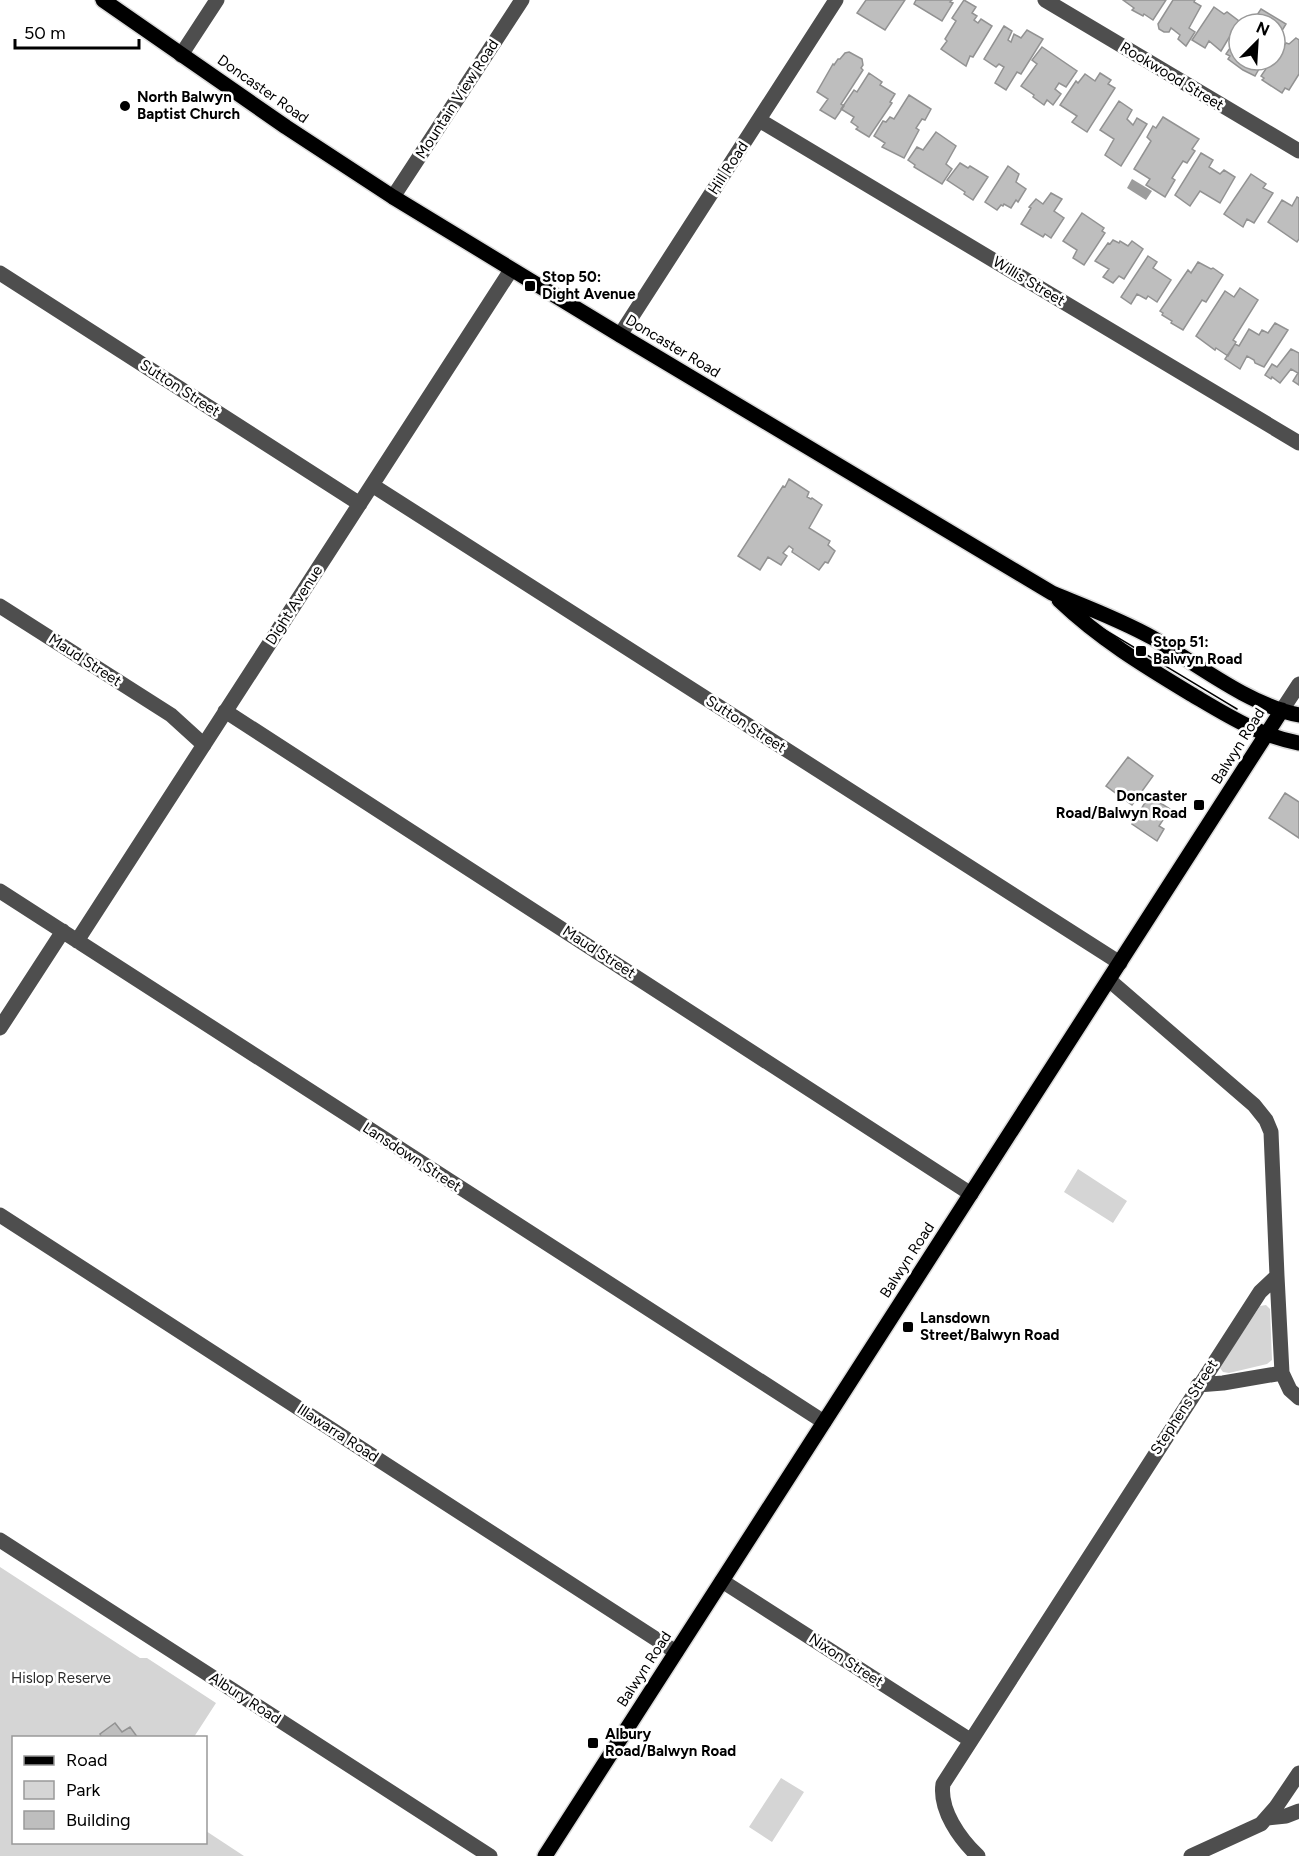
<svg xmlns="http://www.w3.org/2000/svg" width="1299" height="1856" font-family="Figtree,sans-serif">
<rect width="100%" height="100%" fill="#fff"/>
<path fill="#d5d5d5" d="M1078,1169l49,32 -14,22 -49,-31z
M1266,1305l4,4 2,51 -5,4 -38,9 -6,-1 -3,-4 1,-3 39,-59z
M0,1567l140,91h7l69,45 -22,34 -180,1v104h192v-11l38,25h-244z
M781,1778l23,14 -32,50 -23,-15z"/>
<path fill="#9c9c9c" d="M1132,179l20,12 -6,9 -19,-12z"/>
<path fill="#bebebe" stroke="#929292" stroke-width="1.5" d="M866,0h39l-20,30 -28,-17z
M916,0h36l-2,2 3,1 -11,18 -28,-17z
M964,0l12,7 -4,6 5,3 -3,4 4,3 3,-4 11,7 -19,31 -3,-1 -4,10 -25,-17 6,-8 -2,-2 11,-18 -4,-3z
M1123,0h43l-13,20 -9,-6 -1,2 -11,-6 2,-2z
M1173,0h22l-1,2 7,4 -12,22 6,4 -9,14 -8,-7 2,-4 -9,-7 -2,4h-5l-5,-3 -1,-5z
M1214,7l10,7 3,-2 12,9 -18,30 -12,-10 -4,7 -13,-8z
M1261,9l25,15 -11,18v-18h-24z
M1004,26l8,5 -4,9 3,2 3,-8 7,4 6,-8 16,9 -22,35 -4,-2 -11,18 -11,-7 9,-16 -5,-3 -3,3 -12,-8z
M1296,38l3,2v34l-10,16 -4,-2 -3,5 -20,-13 2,-2 -3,-2 11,-16h3v-4l2,-1 9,-12 3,1z
M1236,39l3,2v19h25l-9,16 -12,-6 -15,-11 2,-3 -4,-2z
M1042,47l35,24 -11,16 -7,-4 -4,6 6,5 -8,11 -6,-5 -3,5 -11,-8 1,-2 -13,-9 16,-22 -5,-4z
M849,52l13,7 1,6 -2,3 2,2 -22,34 3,2 -9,13 -15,-9 8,-11 -11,-7 16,-28 1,1 4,-6h2l5,-6z
M869,73l13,9 -2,3 15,9 -5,8 2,1 -23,34 -13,-8 2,-2 -7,-5 3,-5 -13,-8 13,-19 3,2z
M1100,73l11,7 -3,4 7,4 -28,44 -15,-10 5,-6 -17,-11 16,-24 2,2 7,-9 10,7z
M909,95l22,14 -6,11 -3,-1 -6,9 3,2 -15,28 -22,-11 3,-4 -11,-7 9,-15 3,1 4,-5 4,2z
M1119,101l13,9 -5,9 6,6 4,-7 10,6 -26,42 -16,-11 9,-16 -14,-9z
M1163,117l36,22 -7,10 3,2 -8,12 -4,-2 -11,17 3,2 -10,17 -19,-12 4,-6 -16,-10 17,-28 -4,-4 6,-11 3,2z
M936,132l20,14 -10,18 6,5 -10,15 -28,-17 1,-2 -7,-5 9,-13 6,3z
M1201,153l12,7 -4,7 11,7 4,-4 11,7 -15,26 -20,-12 -10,15 -15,-11z
M960,163l8,5 2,-2 18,11 -15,23 -9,-6 1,-2 -18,-12z
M1008,166l11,8 -3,8 10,7 -8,13 -2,-2 -5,8 -7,-4 -1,2 -2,-1 -4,5 -12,-8z
M1251,174l15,10 -3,4 10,5 -19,30 -7,-4 -4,8 -19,-13z
M1051,193l11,6 -8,12 10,7 -13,20 -6,-4 -2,3 -22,-13 10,-16 -2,-1 7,-8 7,5z
M1297,197l2,1v41l-2,3 -29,-20 14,-22 10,6z
M1082,213l22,15 -2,3 3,2 -21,32 -11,-7 4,-8 -14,-9z
M1113,240l6,3 1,-2 8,5 4,-5 11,8 -19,30 -5,-3 -6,7 -10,-6 6,-8 -14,-8 13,-18 2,1z
M1148,256l9,6 -4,6 18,12 -14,22 -9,-6 -2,3 -9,-5 -6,10 -10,-7z
M1198,262l13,7 2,-1 10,7 -17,27 -4,-2 -19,30 -12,-7 1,-2 -10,-6 1,-2 -3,-2 28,-41 3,3z
M1240,288l18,12 -25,40 3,2 -8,14 -12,-8 -1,2 -19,-14 29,-45 9,6z
M1275,323l13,7 -24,37 -9,-4 -1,-3 -7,-4 -7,13 -15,-10 10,-15 4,2 10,-17 10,6 3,-5 6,3z
M1291,349l8,4v32l-6,-4 5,-8 -7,-4 -11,14 -8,-6 -1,2 -6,-4 7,-11 5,3z
M789,479l20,13 -2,5 4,2 1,-1 10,7 -13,23 21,13 -2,4 7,6 -7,12 -3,-1 -6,8 -27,-18 1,-3 -4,-3 -6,7 4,3 -6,9 -13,-8 -8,13 -22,-14 45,-70 2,1z
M1128,757l25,19 -21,29 -26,-19z
M1285,793l14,9v36l-30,-20z
M1149,796l21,13 -11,17 5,3 -7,12 -25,-17z
M115,1723l7,9 8,-5 8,11h-36l-2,-4z"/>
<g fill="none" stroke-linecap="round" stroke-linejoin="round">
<g stroke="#dbdbdb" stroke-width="18">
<path id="major" d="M103,0l183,127 107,70 227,138 432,258c34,14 69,27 101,45 44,26 96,67 146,77
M1059,600c41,39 84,65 132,94 34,20 68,42 108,49
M545,1856l737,-1146"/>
</g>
<path stroke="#4e4e4e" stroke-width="15" d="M1045,0l254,151
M181,55l36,-55
M759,120l540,323
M393,197l129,-197
M0,273l360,231
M620,335l216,-335
M372,485l748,478
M0,606l171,109 33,30
M1282,710l17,-26
M225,711l746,483
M0,891l824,531
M77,941l434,-671
M0,1028l63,-97
M0,1215l676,437
M1277,1276l5,97 8,17 9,8
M1198,1385l25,-2 59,-10
M0,1540l490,316
M722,1581l248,159
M1268,1818l18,-2 13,-5
M978,1856c-18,-17 -39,-46 -35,-72l317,-492 17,-16 -6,-144 -5,-12 -12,-15 -145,-125
M1191,1856l70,-32 15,-17 23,-34"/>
<use href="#major" stroke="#000" stroke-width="15"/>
<path stroke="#000" stroke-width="1.5" d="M96,0c98,68 195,138 296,201 278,176 564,338 845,508
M1001,558l74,45"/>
</g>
<g fill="#000" stroke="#fff" stroke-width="2">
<circle cx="125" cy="106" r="6"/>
<rect x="524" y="280" width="12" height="12" rx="3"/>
<rect x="1135" y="645" width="12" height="12" rx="3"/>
<rect x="1193" y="799" width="12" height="12" rx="3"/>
<rect x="902" y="1321" width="12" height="12" rx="3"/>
<rect x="587" y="1737" width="12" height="12" rx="3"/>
</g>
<g text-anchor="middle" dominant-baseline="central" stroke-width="5" stroke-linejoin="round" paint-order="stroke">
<g font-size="15" fill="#000" stroke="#fff">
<text transform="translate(1172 76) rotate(31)">Rookwood Street</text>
<text transform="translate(263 89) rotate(35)">Doncaster Road</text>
<text transform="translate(457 99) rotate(-57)">Mountain View Road</text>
<text transform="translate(728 168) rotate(-57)">Hill Road</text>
<text transform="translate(1029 281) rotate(31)">Willis Street</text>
<text transform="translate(673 346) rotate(31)">Doncaster Road</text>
<text transform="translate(180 388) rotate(33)">Sutton Street</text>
<text transform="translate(294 605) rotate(-57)">Dight Avenue</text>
<text transform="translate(85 660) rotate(33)">Maud Street</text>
<text transform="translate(746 724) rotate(33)">Sutton Street</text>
<text transform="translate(1238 746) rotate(-58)">Balwyn Road</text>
<text transform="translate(599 952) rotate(33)">Maud Street</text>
<text transform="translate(412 1157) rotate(33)">Lansdown Street</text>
<text transform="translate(907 1260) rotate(-57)">Balwyn Road</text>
<text transform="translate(1184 1407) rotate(-57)">Stephens Street</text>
<text transform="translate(338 1433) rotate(33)">Illawarra Road</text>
<text transform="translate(846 1660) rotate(33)">Nixon Street</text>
<text transform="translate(644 1669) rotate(-57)">Balwyn Road</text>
<text transform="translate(245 1698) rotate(33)">Albury Road</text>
</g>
<g font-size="15" font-weight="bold" fill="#000" stroke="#fff" text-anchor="start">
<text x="137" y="97">North Balwyn<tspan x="137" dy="17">Baptist Church</tspan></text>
<text x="542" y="277">Stop 50:<tspan x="542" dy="17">Dight Avenue</tspan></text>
<text x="1153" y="642">Stop 51:<tspan x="1153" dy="17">Balwyn Road</tspan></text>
<text x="1187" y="796" text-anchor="end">Doncaster<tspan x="1187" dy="17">Road/Balwyn Road</tspan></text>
<text x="920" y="1318">Lansdown<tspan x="920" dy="17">Street/Balwyn Road</tspan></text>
<text x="605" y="1734">Albury<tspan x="605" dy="17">Road/Balwyn Road</tspan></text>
</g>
<g font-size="15" fill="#2c2c2c" stroke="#fff">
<text x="61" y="1678">Hislop Reserve</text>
</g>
</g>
<rect x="12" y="1736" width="195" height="108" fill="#ffffff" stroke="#999999" stroke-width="1.5"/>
<rect x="24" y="1756" width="30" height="9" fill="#000000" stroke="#999999" stroke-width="1.5"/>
<text x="66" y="1766" font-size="18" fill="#000000">Road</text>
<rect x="24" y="1781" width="30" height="18" fill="#d5d5d5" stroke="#999999" stroke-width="1.5"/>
<text x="66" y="1796" font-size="18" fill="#000000">Park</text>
<rect x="24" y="1811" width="30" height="18" fill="#bebebe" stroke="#999999" stroke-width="1.5"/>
<text x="66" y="1826" font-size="18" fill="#000000">Building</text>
<g transform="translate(1257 42) rotate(24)"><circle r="28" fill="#ffffff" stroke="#999999" stroke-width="1.5"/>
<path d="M0-4.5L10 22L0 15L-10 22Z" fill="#000000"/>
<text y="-9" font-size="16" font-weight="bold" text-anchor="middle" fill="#000000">N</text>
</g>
<path d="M15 39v9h124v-9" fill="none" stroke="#000000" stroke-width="3"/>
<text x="24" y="39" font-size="18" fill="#000000" stroke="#ffffff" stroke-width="4.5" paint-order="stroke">50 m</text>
</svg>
